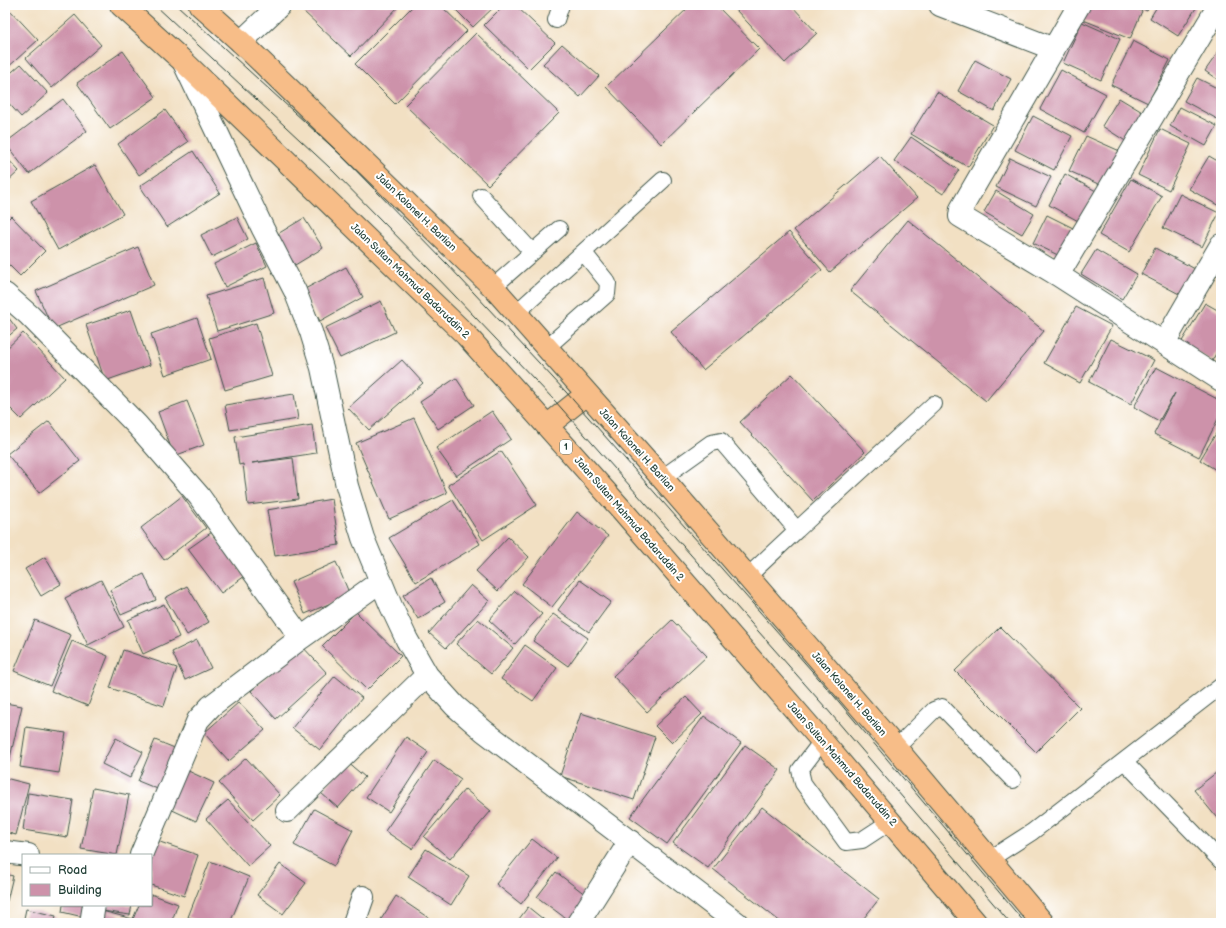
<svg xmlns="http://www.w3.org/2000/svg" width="1226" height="928" font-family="'Balsamiq Sans',sans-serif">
<rect width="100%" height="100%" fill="#fff"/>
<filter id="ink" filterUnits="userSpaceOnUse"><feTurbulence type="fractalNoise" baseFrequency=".025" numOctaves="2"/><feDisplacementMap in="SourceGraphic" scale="8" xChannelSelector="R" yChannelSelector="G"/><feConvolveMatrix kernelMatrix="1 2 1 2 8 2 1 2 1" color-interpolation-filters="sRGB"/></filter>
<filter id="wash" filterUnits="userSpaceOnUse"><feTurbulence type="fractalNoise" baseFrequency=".012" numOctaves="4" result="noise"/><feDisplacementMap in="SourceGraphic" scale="16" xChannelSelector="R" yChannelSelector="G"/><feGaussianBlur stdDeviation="0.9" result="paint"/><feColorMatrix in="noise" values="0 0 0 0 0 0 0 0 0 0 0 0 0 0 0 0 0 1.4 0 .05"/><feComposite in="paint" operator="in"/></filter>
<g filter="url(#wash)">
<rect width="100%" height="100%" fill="#f2e0c3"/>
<g id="blocks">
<path fill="#cd92aa" d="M309,5h91l-49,51 -48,-45z
M414,5h26l27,26 -72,73 -40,-40z
M451,5h45l-23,22z
M504,5h11l40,38 -26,26 -45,-44z
M691,5h25l43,44 -98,95 -55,-57z
M741,5h50l26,28 -32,30 -49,-53z
M1086,5h41l15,6 -12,28 -49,-20z
M1135,5h15l-3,6z
M1158,5h34l4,3 -18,28 -28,-18z
M9,9l29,31 -33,30v-57z
M75,15l26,30 -49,43 -26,-30z
M1082,22l38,17 -19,41 -38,-17z
M476,33l83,80 -71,72 -83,-80z
M1133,41l37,19 -22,43 -37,-18z
M562,44l37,32 -19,21 -37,-33z
M1221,48v34l-16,-11z
M123,51l33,46 -46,32 -33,-46z
M975,60l36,19 -17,32 -36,-20z
M21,64l27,29 -27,24 -16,-18v-21z
M1061,70l45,24 -22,39 -44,-24z
M1197,78l24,12v31l-37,-20z
M937,92l56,33 -25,42 -57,-33z
M1119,98l25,15 -17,29 -25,-16z
M63,99l24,32 -58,43 -24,-31z
M1180,107l37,19 -11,20 -36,-20z
M165,110l23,32 -49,33 -21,-31z
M1033,116l39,20 -18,34 -39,-20z
M1160,129l31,15 -22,46 -31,-15z
M1086,136l36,16 -17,35 -36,-16z
M911,137l48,33 -16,24 -49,-33z
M193,151l27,42 -53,34 -27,-41z
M5,156l14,15 -14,13z
M880,156l37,42 -87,74 -36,-42z
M1209,156l12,7v44l-32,-18z
M1010,158l41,19 -15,29 -40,-19z
M95,165l28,49 -65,36 -27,-49z
M1065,174l31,17 -16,31 -31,-17z
M1131,179l31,17 -33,56 -30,-17z
M996,191l38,23 -12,20 -38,-22z
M1180,194l39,19 -17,34 -39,-19z
M1047,215l28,14 -13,28 -29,-14z
M11,216l34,35 -25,25 -15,-15v-39z
M237,217l11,22 -36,18 -11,-22z
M304,218l19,30 -28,17 -19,-30z
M908,220l136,111 -58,70 -136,-110z
M789,232l33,38 -119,100 -32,-38z
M256,243l11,23 -42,21 -11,-23z
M138,247l16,38 -101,44 -17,-38z
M1155,248l42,22 -14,26 -42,-22z
M1096,250l41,24 -15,25 -41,-25z
M346,267l17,30 -43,24 -17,-31z
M264,278l10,35 -57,18 -11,-35z
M381,301l14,31 -55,26 -15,-30z
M1205,303l16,9v32l-9,17 -31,-18z
M1076,307l36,19 -32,57 -36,-20z
M131,310l19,55 -45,16 -19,-56z
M5,313l12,16 -12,10z
M197,318l14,41 -46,16 -14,-41z
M256,323l16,53 -47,14 -16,-52z
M23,333l42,45 -44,41 -16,-16v-53z
M1111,339l43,21 -23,44 -42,-22z
M402,360l21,23 -54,47 -21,-22z
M1156,367l65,34v12l-22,44 -45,-23 21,-41 -16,28 -25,-14z
M792,374l73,78 -52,49 -73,-79z
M456,378l18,27 -36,24 -18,-27z
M294,394l4,25 -68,11 -5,-25z
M187,401l17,44 -30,11 -16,-44z
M492,411l19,28 -55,37 -20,-28z
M414,418l33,75 -58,26 -33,-76z
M49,421l31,40 -41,32 -32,-39z
M312,425l4,28 -64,10 41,-5 5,41 -50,6 -5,-41 -4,1 -4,-28z
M1221,425v48l-21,-13z
M501,451l36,54 -54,35 -35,-55z
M182,496l24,32 -42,32 -23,-32z
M332,499l7,46 -64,11 -8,-46z
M453,500l27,44 -64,38 -27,-44z
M577,512l31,24 -56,71 -30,-23z
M212,532l33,44 -24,17 -33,-44z
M508,537l21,20 -31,34 -22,-20z
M45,557l16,27 -20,12 -16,-27z
M336,562l14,33 -45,19 -14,-32z
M144,574l12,26 -35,15 -11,-25z
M431,578l14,24 -27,17 -15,-24z
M101,580l23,47 -36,18 -23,-47z
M580,580l31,22 -22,30 -31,-22z
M471,585l18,16 -43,47 -17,-15z
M187,586l22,36 -22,13 -22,-37z
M515,591l27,23 -27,30 -26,-24z
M164,604l15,33 -36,17 -15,-34z
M356,612l45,44 -34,34 -45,-44z
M553,614l35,24 -20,28 -35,-25z
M478,619l35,29 -22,26 -35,-30z
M35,620l36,15 -21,51 -36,-15z
M672,620l35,36 -60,56 -34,-36z
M1000,627l80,81 -44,44 -81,-81z
M197,640l14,28 -26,12 -13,-28z
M72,641l36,15 -20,50 -37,-15z
M301,645l26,28 -51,46 -25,-28z
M525,645l32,23 -24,33 -32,-22z
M123,650l54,18 -13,38 -54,-18z
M335,676l27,22 -42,52 -28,-22z
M686,697l16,17 -30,29 -17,-17z
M239,702l26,28 -36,31 -25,-28z
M5,703l17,3 -13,56 -4,-1z
M581,713l74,24 -21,63 -74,-24z
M704,716l37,27 -74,101 -37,-27z
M26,727l40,6 -7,40 -39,-6z
M406,737l22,15 -39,60 -23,-15z
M116,738l27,14 -13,26 -28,-14z
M155,740l22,9 -17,41 -22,-9z
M745,745l35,25 -72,98 -35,-25z
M246,758l34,37 -27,25 -34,-37z
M434,760l27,19 -49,70 -27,-18z
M347,762l18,15 -27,31 -17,-15z
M184,769l30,14 -18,38 -30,-14z
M1221,769v54l-27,-33z
M5,778l24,6 -13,51 -11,-3z
M93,788l36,7 -12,60 -36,-6z
M465,789l26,22 -41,48 -26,-22z
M28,793l45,7 -6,37 -44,-7z
M228,800l42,46 -22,20 -42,-47z
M762,807l117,92 -19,24h-78l-69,-54z
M314,809l39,21 -19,36 -40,-21z
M532,839l25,19 -36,46 -25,-20z
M157,841l41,14 -14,41 -33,-11v-26z
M426,849l43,27 -18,29 -43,-28z
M210,861l39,16 -19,46h-26l-16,-6z
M280,864l26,19 -23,31 -26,-19z
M556,872l34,26 -18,25 -35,-26z
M5,874l8,2 -6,25h-2z
M151,894l27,10 -7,19h-27l-11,-4 6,-14h12z
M396,896l40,27h-54l-2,-2z
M63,905h22l-2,12 -21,-5z
M103,905h29l-2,10 -28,-4z
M528,907l20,16h-32z
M26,909l30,7 -2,7h-31z
M102,911l31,8 -1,4h-33z"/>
</g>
</g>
<g filter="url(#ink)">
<use href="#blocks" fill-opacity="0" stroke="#3f5549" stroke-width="1"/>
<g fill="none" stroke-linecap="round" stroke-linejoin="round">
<g stroke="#3f5549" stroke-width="18">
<path id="service" d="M556,20l5,-15
M481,196l51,56
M493,287l66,-58
M516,313l147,-133
M546,348l61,-54 1,-11 -24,-30
M662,478l49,-35 10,-2 76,89 -50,47
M797,530l137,-126
M822,741l-22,29 3,13 43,59 16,-2 29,-19
M896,748l38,-38 8,-3 71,73
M1125,762l96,99
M990,859l42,-27 189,-146"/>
</g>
<g stroke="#3f5549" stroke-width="24">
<path id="minor" d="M940,5l114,44
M1079,5l-118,204 -1,7 98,59 163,105
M241,42l39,-37
M184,63l79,166 32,62 16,41 11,36 25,118 16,52 28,68 16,34 20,35 28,31 29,25 253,192
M1058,275l161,-270
M5,294l24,21 108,110 62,71 102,142
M1164,343l57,-98
M287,811l140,-136
M5,852l23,3
M141,855l57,-135 13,-14 90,-68 80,-57
M91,923l3,-18
M354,923l9,-26
M578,923l52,-82"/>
</g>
<g stroke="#3f5549" stroke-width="24">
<path id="trunk" d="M121,5l63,57 282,273 156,175 200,231 154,182
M200,5l41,37 252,245 169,191 234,270 147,175
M547,426l40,-32"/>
</g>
<use href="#service" stroke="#fff" stroke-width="16"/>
<use href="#minor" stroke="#fff" stroke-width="22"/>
<use href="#trunk" stroke="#f7bd88" stroke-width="22"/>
<path stroke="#1f3d34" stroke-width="1" d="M155,5l174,162 106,108 120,126 271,307 184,215
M177,5l163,149 107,110 119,128 268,304 191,227"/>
</g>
</g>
<g text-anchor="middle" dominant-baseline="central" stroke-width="4" stroke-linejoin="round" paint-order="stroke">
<rect fill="#fff" stroke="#627771" stroke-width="1" x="560" y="440" width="12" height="14" rx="3"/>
<g font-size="9" font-weight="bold" fill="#1f3d34">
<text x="566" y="447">1</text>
</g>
<g font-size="10" fill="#1f3d34" stroke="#fff">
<text transform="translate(416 212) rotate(44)">Jalan Kolonel H. Barlian</text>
<text transform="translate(410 281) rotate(44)">Jalan Sultan Mahmud Badaruddin 2</text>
<text transform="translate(637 450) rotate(48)">Jalan Kolonel H. Barlian</text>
<text transform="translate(629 519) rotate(49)">Jalan Sultan Mahmud Badaruddin 2</text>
<text transform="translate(849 694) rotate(49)">Jalan Kolonel H. Barlian</text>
<text transform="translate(842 764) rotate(49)">Jalan Sultan Mahmud Badaruddin 2</text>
</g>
</g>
<rect width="1226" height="928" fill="none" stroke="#fff" stroke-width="20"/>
<rect x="22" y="854" width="130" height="52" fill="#ffffff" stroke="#a5b1ae"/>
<rect x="30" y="867" width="20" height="6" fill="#ffffff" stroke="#a5b1ae"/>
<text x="58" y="874" font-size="12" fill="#1f3d34">Road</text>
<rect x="30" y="884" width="20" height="12" fill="#cd92aa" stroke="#a5b1ae"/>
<text x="58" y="894" font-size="12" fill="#1f3d34">Building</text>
</svg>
